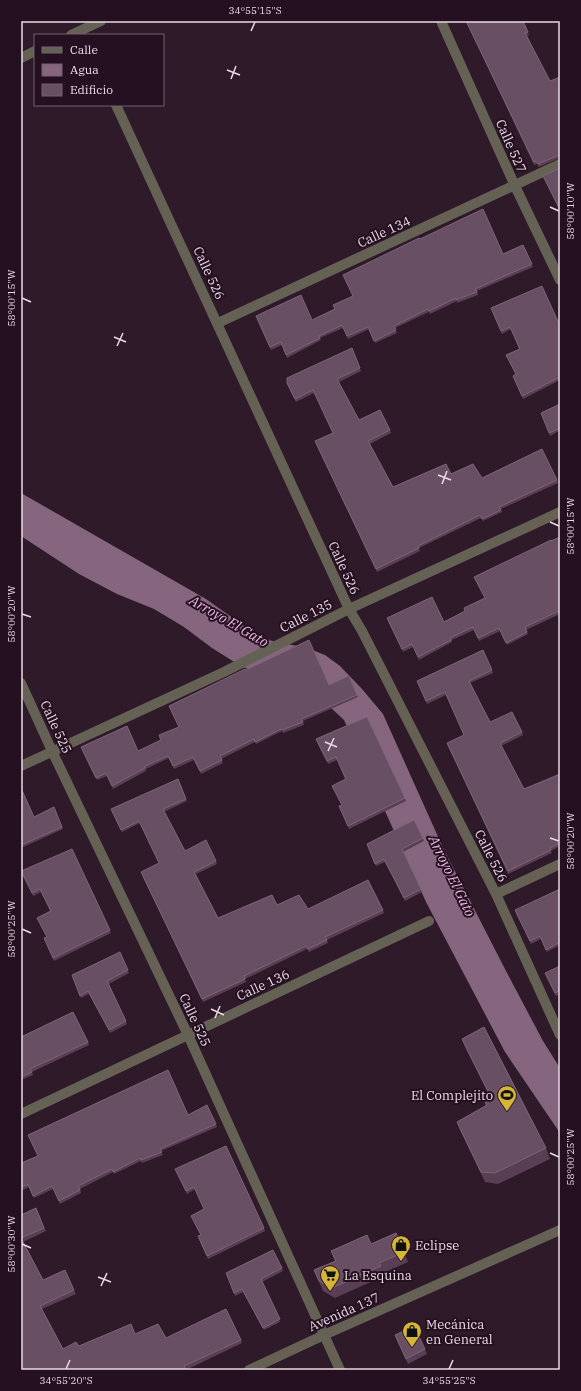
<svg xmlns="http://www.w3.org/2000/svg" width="581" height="1391" font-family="'IBM Plex Serif',serif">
<rect width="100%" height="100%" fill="#2f1a2a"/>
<path fill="#86667f" d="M21,493l185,106 45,32 21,10 35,7 18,7 15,11 22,23 21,25 61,136 62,121 37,70 17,27v65l-55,-81 -79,-150 -82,-182 -14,-13 -91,-42 -27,-17 -28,-21 -30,-18 -37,-15 -38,-20 -58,-38z"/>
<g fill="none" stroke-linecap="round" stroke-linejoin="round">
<path stroke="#656255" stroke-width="10" d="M441,21l74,165 45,94
M71,35l30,-14
M21,58l14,-7
M116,105l233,504 13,22 134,263 64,141
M218,323l342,-159
M21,683l31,68 136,284 152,335
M21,766l203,-94 125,-63 211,-97
M496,894l64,-30
M21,1114l408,-193"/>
<path stroke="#656255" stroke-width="10" d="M249,1370l75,-35 236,-105"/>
</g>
<path fill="#5a3e54" d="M466,21h57l6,14 -2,1 23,45 10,-4v81l-21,9 -2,-3 -3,1z
M420,239l83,15 20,-9 10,22 -56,24 1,4 -21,8v-2l-27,13 -1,-2 -34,16 2,5 -22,10 -6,-14 -21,10 -5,-11 -23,10 1,2 -34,18 -5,-13 -11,5 -14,-31 55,1 22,-11 19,-12z
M492,311l68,15v54l-37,19 -9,-20 2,-4 -10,-20 13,-6 -8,-20 -9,5z
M352,348l9,23 -22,11 20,38 31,10 1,3 -21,11 23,43 58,-13 31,4 75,2 1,3 -57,26 1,3 -19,9 -2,-3 -62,30 1,3 -43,21 -61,-128 17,-11 -19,-40 -18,9 -8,-16z
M560,404v30l-1,-3 -9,5 -9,-23z
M560,537v77l-34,16 2,4 -21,11 -7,-14 -21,10 -5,-11 -22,10v2l-33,18 -6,-13 -10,5 -15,-31 56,1 21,-10 19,-14 67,-57z
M483,650l10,23 -23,10 20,39 32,10 1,3 -22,11 23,43 36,-15v72l-9,5 1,2 -44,21 -60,-128 16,-11 -18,-40 -19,9 -9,-21z
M246,670l83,15 20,-9 9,21 -55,24 1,4 -21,8 -1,-2 -26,13 -1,-2 -34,17 2,4 -22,11 -7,-14 -20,9 -5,-11 -23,11v2l-33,18 -6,-13 -10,4 -15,-30 56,1 23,-11 18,-13z
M317,742l88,56 1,3 -57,28 -9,-20 2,-4 -10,-19 13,-7 -8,-19 -9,4z
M178,779l9,22 -23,11 21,39 31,10 1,3 -21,10 22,44 59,-13 31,4 75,1 1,3 -57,27 1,3 -19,9 -2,-3 -62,30 1,3 -43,20 -61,-127 17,-12 -19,-40 -18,9 -10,-20z
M21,788l13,29 20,-10 9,22 -42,19z
M423,838l1,3 -21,11 19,40 -17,9 -20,-39 -9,4 -9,-22z
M22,873l88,57 1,3 -57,28 -9,-20 2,-4 -10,-19 13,-7 -9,-19 -8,4z
M560,889v56l-13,7 -6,-13 -10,5 -15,-31z
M120,952l9,21 -20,11 18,40 -17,9 -21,-39 -8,4 -9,-23z
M560,966v28l-4,2 -10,-20z
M21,1037l67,5 1,3 -57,27 1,3 -12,5z
M462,1039l84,109 4,11 -52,25 -13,-2 -24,-50 -4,-10 29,-16 -3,-7 6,-4 -23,-46z
M188,1115l28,9 1,3 -56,24 2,4 -21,8 -1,-2 -27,13 -1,-2 -33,17 1,4 -21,11 -7,-15 -19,9 -5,-11 -8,4v-28z
M176,1171l88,57 1,3 -57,28 -9,-20 2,-4 -10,-19 13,-7 -9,-20 -8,5z
M36,1208l10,23 -23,11 20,38 31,10 2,4 -34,15 21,40 16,-3 56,-12 31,4 75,2 1,3 -56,27h-165v-155z
M371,1244l33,8 4,10 -25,11 1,3 -49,22 -12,-7 -9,-21 21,-9 -4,-10z
M282,1268l1,3 -21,11 18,40 -16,8 -21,-38 -8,4 -9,-23z
M395,1335l30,14 2,5 -19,10z"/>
<path fill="#694f64" stroke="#7d6478" d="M466,21h57l5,11 -3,1 25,48 10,-4v78h-1l-21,9 -2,-3 -2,1z
M560,168v42l-17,-34z
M483,209l20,45 20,-9 9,19 -57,25 2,3 -21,8v-2l-27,13 -1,-2 -34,17 2,4 -22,11 -6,-14 -21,9 -5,-11 -23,11 1,2 -34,17 -5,-13 -11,5 -14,-31 45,-21 11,25 23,-11 -2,-4 20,-9 -10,-21 76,-37 1,1z
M542,286l18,40v51l-38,19 -9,-20 3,-2 -10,-19 14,-6 -10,-22 -9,4 -10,-23z
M352,348l8,20 -23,11 22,41 21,-10 10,20 -22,11 25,46 53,-23 5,10 22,-10 9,14 60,-29 15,31 -58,27 2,3 -19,9 -2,-4 -62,31 1,2 -43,21 -61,-128 18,-8 -20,-43 -18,9 -8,-16v-5z
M560,404v29l-2,-4 -9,4 -8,-20z
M560,537v76l-1,-2 -34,16 2,5 -21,11 -7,-15 -21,10 -5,-11 -23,11 1,2 -33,17 -6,-13 -10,5 -15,-31 45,-21 12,25 21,-11 -1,-3 21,-10 -11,-21 77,-37v1z
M309,640l20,45 20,-9 8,19 -56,24 2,3 -21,8 -1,-1 -26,13 -1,-3 -34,17 2,4 -22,11 -7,-14 -20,9 -5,-10 -23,10v2l-33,18 -6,-13 -10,5 -15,-31 46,-21 11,25 23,-11 -2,-5 20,-8 -10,-21 76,-37 1,1z
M483,650l9,20 -23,11 21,41 22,-10 10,20 -22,11 24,46 36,-15v69l-10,5 1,2 -43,21 -61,-128 17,-8 -19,-43 -19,9 -9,-20z
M367,717l38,81 -57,28 -9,-20 3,-1 -10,-19 14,-7 -10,-22 -9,4 -11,-22z
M178,779l8,20 -23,10 22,42 21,-11 10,21 -22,11 24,46 54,-23 5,10 22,-10 9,14 60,-29 15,30 -58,27 2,3 -19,9 -2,-3 -62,30 1,3 -43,20 -61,-127 18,-9 -20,-42 -18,9 -10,-21z
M21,788l13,29 20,-10 8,20 -41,18z
M414,820l9,18 -21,11 19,40 -17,9 -20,-39 -9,5 -8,-20z
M72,849l38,81 -57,28 -9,-20 3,-1 -10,-19 14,-7 -11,-22 -8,4 -11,-22z
M560,889v53l-14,8 -6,-14 -10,5 -15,-31z
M120,952l8,18 -21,11 19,40 -17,9 -21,-39 -8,5 -8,-21z
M560,966v24l-5,3 -10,-20z
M73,1012l15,30 -58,27 2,3 -11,5v-40z
M484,1027l62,121 -51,25 -14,-1 -24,-50 30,-17 -4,-6 7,-4 -28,-56z
M168,1070l20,45 19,-10 9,19 -56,25 2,3 -21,8 -1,-2 -27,14 -1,-3 -34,17 2,4 -21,11 -7,-15 -19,10 -5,-12 -7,3v-24l17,-7 -10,-21z
M226,1146l38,82 -57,28 -9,-20 3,-1 -10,-19 13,-7 -10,-22 -8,4 -11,-22z
M36,1208l8,20 -23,10 22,42 22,-10 9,20 -34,16 23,43 13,-7 3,4 52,-22 4,10 23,-10 8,14 60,-29 15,31 -57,26 1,3 -2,1h-162v-155z
M396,1233l8,19 -25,11 2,3 -49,22 -13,-7 -5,-11 22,-9 -5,-10 36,-16 4,9z
M273,1250l9,18 -21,11 19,40 -17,9 -21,-39 -8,4 -8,-20z
M414,1326l11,23 -19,10 -11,-24z"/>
<path fill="none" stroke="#e9dae5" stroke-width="1.5" d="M251,31l4,-9M227,70l13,5M231,79l5,-13M550,207l9,4M22,298l9,4M114,337l12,5M117,346l6,-13M438,475l13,5M442,484l5,-13M550,522l9,4M22,614l9,3M325,742l12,5M328,751l6,-13M550,838l9,3M22,929l9,4M211,1009l13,6M215,1018l5,-12M550,1153l9,4M22,1244l9,4M98,1277l13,5M101,1286l6,-13M66,1369l4,-9M449,1369l4,-9"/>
<defs>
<g id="stadium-pin" transform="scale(1)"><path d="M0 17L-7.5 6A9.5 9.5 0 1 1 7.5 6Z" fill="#d5b535" stroke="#251021"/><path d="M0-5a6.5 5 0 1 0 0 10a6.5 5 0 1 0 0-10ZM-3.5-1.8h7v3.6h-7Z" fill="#111"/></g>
<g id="shop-pin" transform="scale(1)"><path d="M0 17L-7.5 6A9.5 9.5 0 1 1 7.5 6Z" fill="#d5b535" stroke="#251021"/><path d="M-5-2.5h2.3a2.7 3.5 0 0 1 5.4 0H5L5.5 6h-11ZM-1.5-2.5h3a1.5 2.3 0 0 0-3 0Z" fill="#111"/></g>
<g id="supermarket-pin" transform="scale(1)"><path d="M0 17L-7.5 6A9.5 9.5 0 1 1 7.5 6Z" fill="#d5b535" stroke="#251021"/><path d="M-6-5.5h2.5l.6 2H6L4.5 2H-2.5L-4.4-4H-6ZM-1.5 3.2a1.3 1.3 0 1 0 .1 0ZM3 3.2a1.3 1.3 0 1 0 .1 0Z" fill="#111"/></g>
</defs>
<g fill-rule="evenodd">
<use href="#stadium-pin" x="507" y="1095"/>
<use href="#shop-pin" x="401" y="1245"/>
<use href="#supermarket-pin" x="330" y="1275"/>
<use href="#shop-pin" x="412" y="1331"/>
</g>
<g text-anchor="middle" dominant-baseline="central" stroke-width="4" stroke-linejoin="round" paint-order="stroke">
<g font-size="13" fill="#e9dae5" stroke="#251021">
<text transform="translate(511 146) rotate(66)">Calle 527</text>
<text transform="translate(384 232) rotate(-25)">Calle 134</text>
<text transform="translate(209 273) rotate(65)">Calle 526</text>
<text transform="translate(344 568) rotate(65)">Calle 526</text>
<text transform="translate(306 616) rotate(-27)">Calle 135</text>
<text transform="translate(56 727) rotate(65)">Calle 525</text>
<text transform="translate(491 856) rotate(63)">Calle 526</text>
<text transform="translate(263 985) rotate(-25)">Calle 136</text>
<text transform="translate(195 1020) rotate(65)">Calle 525</text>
<text transform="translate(344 1312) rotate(-24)">Avenida 137</text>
</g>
<g font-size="13" fill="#e9dae5" stroke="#251021" text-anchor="start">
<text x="493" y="1095" text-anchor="end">El Complejito</text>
<text x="415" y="1245">Eclipse</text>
<text x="344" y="1275">La Esquina</text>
<text x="426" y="1324">Mecánica<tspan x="426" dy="15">en General</tspan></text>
</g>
<g font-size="14" font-style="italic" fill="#f1b9e4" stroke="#251021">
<text transform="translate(229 621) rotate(30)">Arroyo El Gato</text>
<text transform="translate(452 876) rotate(64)">Arroyo El Gato</text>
</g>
</g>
<rect width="581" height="1391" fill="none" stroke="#251021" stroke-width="44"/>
<rect x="34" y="34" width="130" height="72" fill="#251021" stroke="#73616f"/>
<rect x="42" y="47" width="20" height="6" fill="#656255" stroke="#73616f"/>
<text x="70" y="54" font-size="12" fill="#e9dae5">Calle</text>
<rect x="42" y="64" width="20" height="12" fill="#86667f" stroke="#73616f"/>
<text x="70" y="74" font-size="12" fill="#e9dae5">Agua</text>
<rect x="42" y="84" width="20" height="12" fill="#694f64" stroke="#73616f"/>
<text x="70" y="94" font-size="12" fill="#e9dae5">Edificio</text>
<rect x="22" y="22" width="537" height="1347" fill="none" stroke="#e9dae5" stroke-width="1.5"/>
<g font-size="10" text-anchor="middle" fill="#e9dae5">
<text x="255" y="14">34°55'15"S</text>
<text transform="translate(570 211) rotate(-90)" y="4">58°00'10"W</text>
<text transform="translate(11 298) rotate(-90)" y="4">58°00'15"W</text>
<text transform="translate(570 526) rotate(-90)" y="4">58°00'15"W</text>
<text transform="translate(11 614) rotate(-90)" y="4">58°00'20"W</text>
<text transform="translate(570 841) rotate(-90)" y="4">58°00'20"W</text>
<text transform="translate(11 929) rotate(-90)" y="4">58°00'25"W</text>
<text transform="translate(570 1157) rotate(-90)" y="4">58°00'25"W</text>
<text transform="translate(11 1244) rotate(-90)" y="4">58°00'30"W</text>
<text x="66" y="1384">34°55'20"S</text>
<text x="449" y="1384">34°55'25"S</text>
</g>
</svg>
